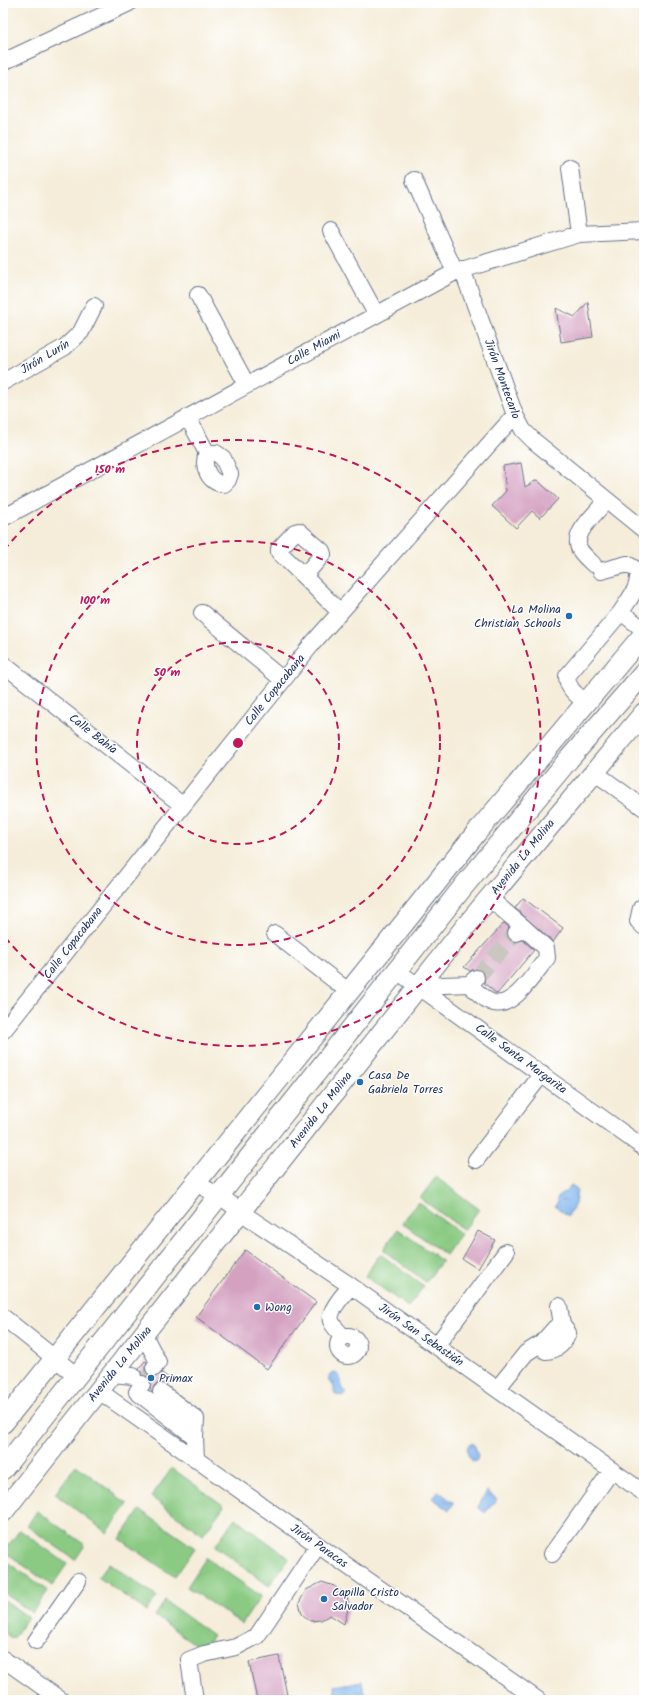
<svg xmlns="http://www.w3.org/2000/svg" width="647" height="1703" font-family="Kalam,sans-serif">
<defs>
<pattern id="water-ripples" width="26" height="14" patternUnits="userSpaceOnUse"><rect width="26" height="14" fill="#7fb5ee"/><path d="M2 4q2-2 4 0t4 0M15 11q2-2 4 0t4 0" fill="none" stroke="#6794c4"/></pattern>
</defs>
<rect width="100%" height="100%" fill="#fff"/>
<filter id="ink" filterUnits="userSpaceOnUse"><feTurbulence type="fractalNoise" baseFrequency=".025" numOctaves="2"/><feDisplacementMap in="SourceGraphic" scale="8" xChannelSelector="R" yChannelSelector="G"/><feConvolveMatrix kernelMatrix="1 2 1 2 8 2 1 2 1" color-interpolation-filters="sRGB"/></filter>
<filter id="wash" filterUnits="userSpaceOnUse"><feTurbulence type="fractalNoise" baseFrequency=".012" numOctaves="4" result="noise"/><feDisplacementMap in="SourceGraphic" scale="16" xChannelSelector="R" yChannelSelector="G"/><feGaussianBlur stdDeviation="0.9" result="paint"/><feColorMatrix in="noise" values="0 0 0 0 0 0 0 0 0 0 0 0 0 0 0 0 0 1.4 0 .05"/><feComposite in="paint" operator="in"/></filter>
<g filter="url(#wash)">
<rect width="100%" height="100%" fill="#f5edd9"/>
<path fill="#8aca82" stroke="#527c70" d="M436,1177l43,32 -15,21 -44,-32z
M418,1202l43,32 -15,21 -44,-32z
M398,1229l44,32 -16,21 -43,-32z
M380,1254l44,32 -16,21 -43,-31z
M76,1465l52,39 -21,29 -52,-39z
M172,1468l52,38 -21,29 -52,-38z
M140,1510l55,38 -20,29 -55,-38z
M37,1511l48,34 -10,15 -48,-34z
M235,1518l54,40 -20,28 -54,-40z
M20,1530l47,34 -15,22 -48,-35z
M206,1558l55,38 -19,28 -55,-37z
M3,1559l45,32 -16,22 -29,-21z
M109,1563l48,34 -11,14 -48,-34z
M3,1599l25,18 -15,22 -10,-7z
M165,1601l48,34 -10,15 -48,-34z"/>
<path fill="url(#water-ripples)" stroke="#4d72a6" d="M571,1185l6,4 -2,15 -7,12 -13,-10 3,-4 -2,-2 7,-8 2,1z
M336,1373c7,5 4,15 10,19l-2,4 -8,-1 -2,-3v-5l-4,-4 -2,-4 3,-5z
M472,1443l3,3 3,10 -1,4 -3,2c-6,-4 -9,-12 -5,-18z
M438,1491l16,12 -5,7 -17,-12z
M487,1491l10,8 -12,14 -7,-6z
M362,1681l3,19h-29l-2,-14z"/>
<g id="blocks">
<path fill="#d4a1c1" d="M588,302l5,35 -32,5 -5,-34 19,9z
M521,463l4,24 12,-7 21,19 -18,19 -8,-7 -16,17 -24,-22 14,-15 -3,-25z
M523,898l40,30 -10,14 -38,-34z
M504,923l5,4 -2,5 3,8 5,2 8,-2 11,10 -37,44 -13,-11 1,-6 -2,-5 -8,-3 -5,2 -6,-4z
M478,1231l17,9 -17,29 -16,-10z
M245,1250l71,52 -49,67 -71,-52z
M145,1361l2,1 -2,5v5l3,4 6,1 8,-4 8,6 -4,5 -8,-1 -4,3 -2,5 -2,-2 1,-4v-5l-4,-4 -5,-1 -3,-6z
M322,1582l12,4 12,8 3,12 -5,18 -14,-9 -9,5 -11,1 -8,-7 -3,-11 7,-13z
M279,1656l9,44h-31l-8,-38z"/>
</g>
</g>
<g filter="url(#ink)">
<use href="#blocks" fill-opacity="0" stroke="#677289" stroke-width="1"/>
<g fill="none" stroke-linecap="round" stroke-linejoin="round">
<path stroke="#c9c7c0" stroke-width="16" stroke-dasharray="16 8" stroke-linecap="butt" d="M477,977l39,-44
M133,1376l12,4 16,12"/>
<g stroke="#677289" stroke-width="18">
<path id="minor" d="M3,62l126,-59
M570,168l9,66
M414,180l41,92
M331,231l45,83
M462,269l53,146 8,15 11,11 110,89
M198,295l49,90
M3,382l62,-35 16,-15 13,-26
M188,418l19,35c-6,12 2,31 17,31l4,-4 2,-6 -7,-16 -7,-5h-9
M3,518l452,-246 124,-38 65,-3
M593,564c-4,-4 -10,-9 -13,-14 -10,-17 18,-37 26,-50
M601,571l26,-7 10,6c5,15 -8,29 -16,42l23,18
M304,576l19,-22 -1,-3 -23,-20 -4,1 -16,17v3l61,60
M202,613l81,67
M3,664l179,141
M586,703c-9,-8 -19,-14 -19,-27l54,-64
M594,772l50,36
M489,898l33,28 -6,7
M644,906l-3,2 -3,13 6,6
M275,934l73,57
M397,971l247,177
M469,984c6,6 14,15 22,18 21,10 45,-31 56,-44l-1,-10 -24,-22
M418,986l51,-2 7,-6
M3,1031l309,-387 203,-229
M476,1160l66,-86
M195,1183l25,13 28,21 103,69 293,207
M559,1306l3,19 6,8c-4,11 -10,17 -22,18l-4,-8 13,-15 7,-3
M3,1317l74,59
M144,1335l14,27 -4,6
M338 1346a10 10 0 1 1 20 0a10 10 0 1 1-20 0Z
M343,1337c-4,-5 -10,-11 -12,-16 -3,-10 14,-28 20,-35
M436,1346l70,-94
M112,1374l21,2
M142,1384l-5,8 58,45 1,23
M497,1389l29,-36 16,-10
M99,1391l439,309
M161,1392l35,27 -1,18
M552,1554l60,-84
M36,1641l42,-60
M3,1659l58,41
M195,1700l-6,-40 15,-6 32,-7 21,-11 61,-91"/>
</g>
<g stroke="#677289" stroke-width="22">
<path id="major" d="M3,1423l474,-591 167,-198
M3,1469l460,-582 106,-128 75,-86
M3,1512l463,-586 178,-213"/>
</g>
<use href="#minor" stroke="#fff" stroke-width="16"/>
<use href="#major" stroke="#fff" stroke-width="20"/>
</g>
</g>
<g fill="none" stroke="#c2185b" stroke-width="2" stroke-dasharray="7 5">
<circle cx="238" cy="743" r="101"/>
<circle cx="238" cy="743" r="202"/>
<path d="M4 550A303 303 0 1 1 4 936"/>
</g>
<g fill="#1f6fb2" stroke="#fff" stroke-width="1.5">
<circle cx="569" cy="616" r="4"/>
<circle cx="360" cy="1082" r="4"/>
<circle cx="257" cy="1307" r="4"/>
<circle cx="151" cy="1378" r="4"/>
<circle cx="324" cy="1599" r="4"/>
</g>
<g text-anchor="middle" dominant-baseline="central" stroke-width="3" stroke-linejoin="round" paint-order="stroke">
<g font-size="12" fill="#1b2f5e" stroke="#fff">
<text transform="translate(314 348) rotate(-29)">Calle Miami</text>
<text transform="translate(45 357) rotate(-31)">Jirón Lurín</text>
<text transform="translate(502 379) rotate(70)">Jirón Montecarlo</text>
<text transform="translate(275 690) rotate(-51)">Calle Copacabana</text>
<text transform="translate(93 734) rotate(38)">Calle Bahía</text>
<text transform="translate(523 857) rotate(-51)">Avenida La Molina</text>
<text transform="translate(73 943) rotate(-52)">Calle Copacabana</text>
<text transform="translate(521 1059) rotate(36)">Calle Santa Margarita</text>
<text transform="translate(321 1110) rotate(-52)">Avenida La Molina</text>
<text transform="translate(421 1335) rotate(35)">Jirón San Sebastián</text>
<text transform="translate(120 1364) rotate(-51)">Avenida La Molina</text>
<text transform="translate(319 1546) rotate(35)">Jirón Paracas</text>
</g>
<g font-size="12" fill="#1b2f5e" stroke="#fff" text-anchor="start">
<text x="561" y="609" text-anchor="end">La Molina<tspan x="561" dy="14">Christian Schools</tspan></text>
<text x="368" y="1075">Casa De<tspan x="368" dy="14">Gabriela Torres</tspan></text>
<text x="265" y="1307">Wong</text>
<text x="159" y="1378">Primax</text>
<text x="332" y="1592">Capilla Cristo<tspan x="332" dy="14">Salvador</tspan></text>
</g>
</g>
<circle cx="238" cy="743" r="6" fill="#c2185b" stroke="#fff" stroke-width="2"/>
<g font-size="12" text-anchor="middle" font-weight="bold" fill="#c2185b" stroke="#fff" stroke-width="3" stroke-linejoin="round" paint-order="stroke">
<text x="110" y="473">150 m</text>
<text x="95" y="604">100 m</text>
<text x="167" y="676">50 m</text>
</g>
<rect width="647" height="1703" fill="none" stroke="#fff" stroke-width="16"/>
</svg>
